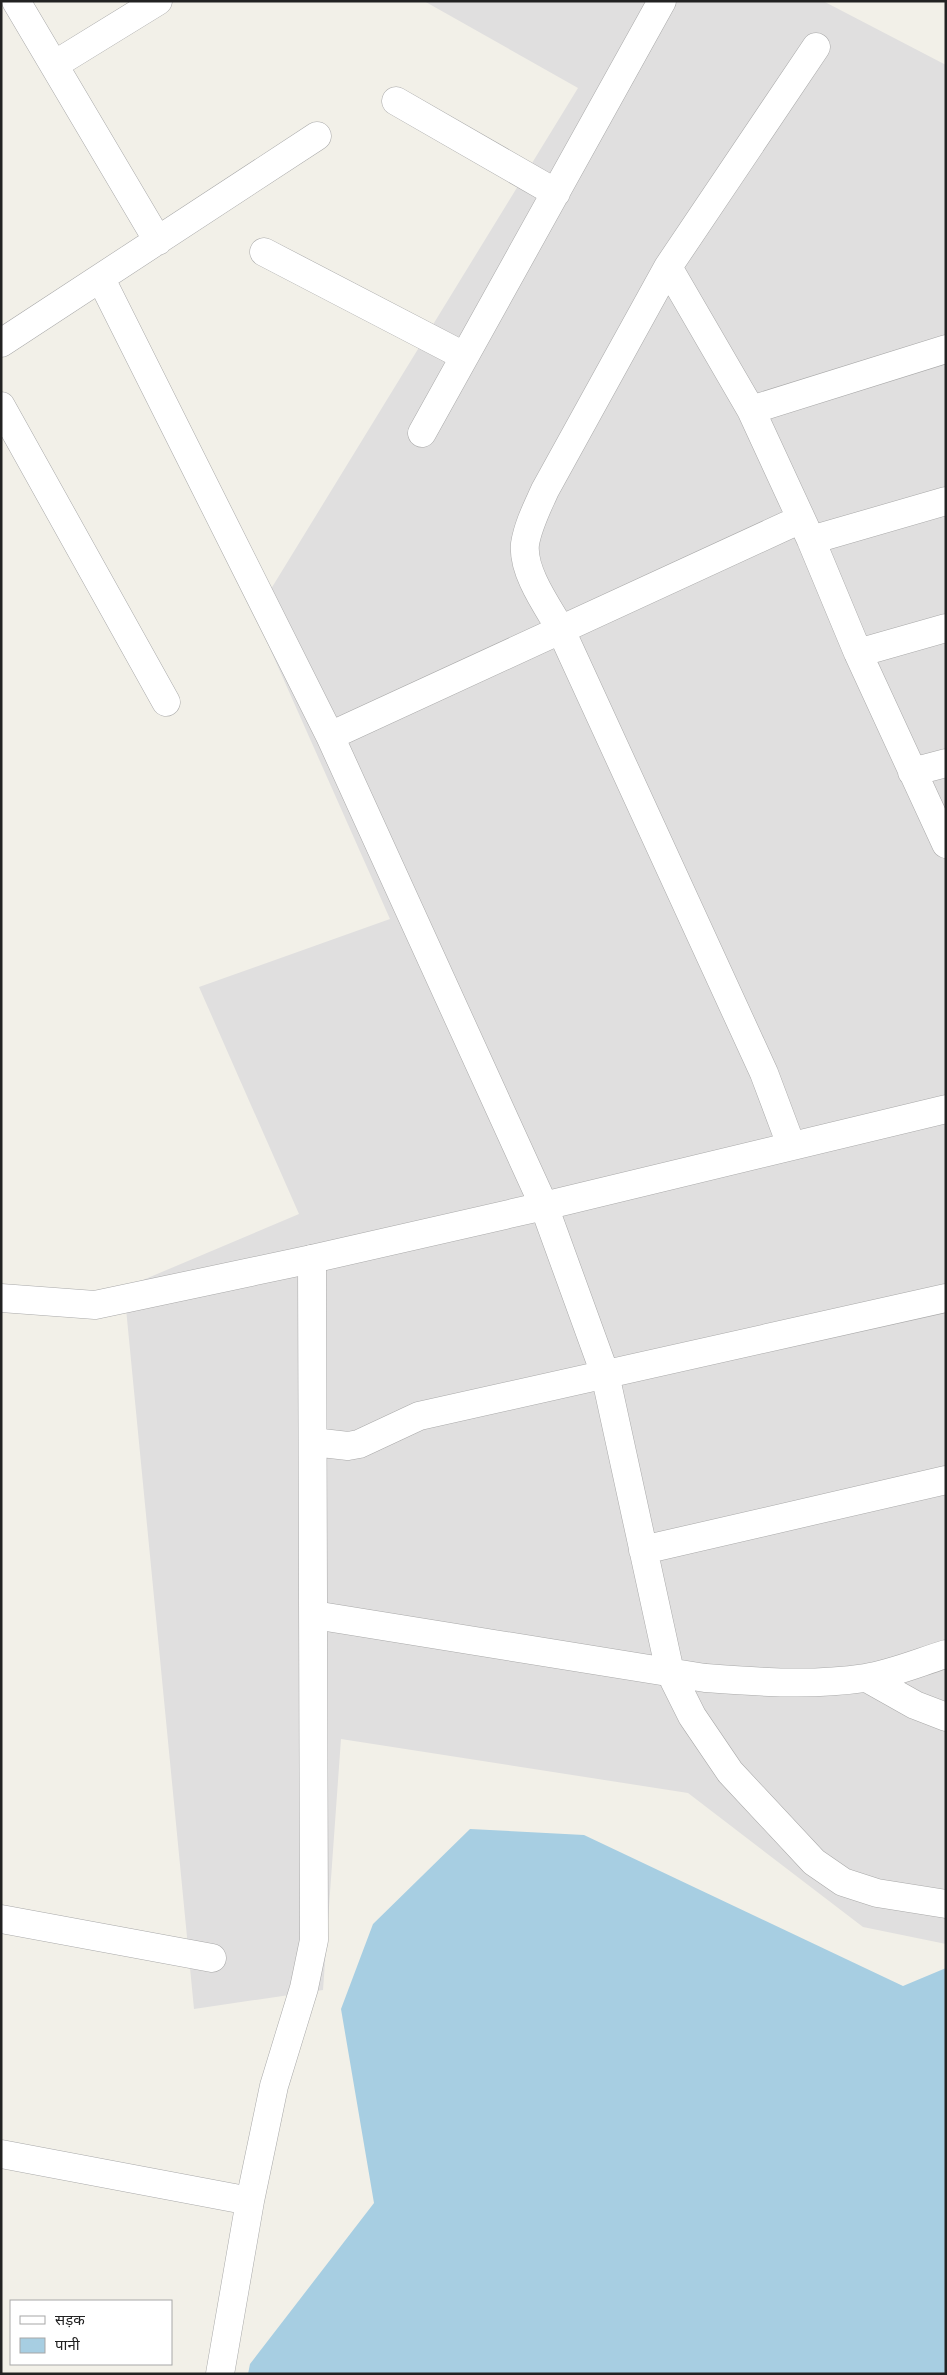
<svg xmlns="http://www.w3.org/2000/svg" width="947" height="2375" font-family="'Noto Sans','Noto Sans Devanagari',sans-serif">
<rect width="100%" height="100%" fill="#f2f0e8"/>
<path fill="#e0dfdf" d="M424,1h399l123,64v1879l-83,-17 -175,-134 -347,-54 -18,251 -129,19 -70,-721 175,-74 -100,-227 191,-68 -135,-304 323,-527z"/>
<path fill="#a7cee2" d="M470,1829l114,6 319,151 43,-18v406h-698l2,-10 124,-161 -33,-194 32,-85z"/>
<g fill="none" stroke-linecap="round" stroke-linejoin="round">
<g stroke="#a9a9a9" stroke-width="29">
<path id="minor" d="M16,1l142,240
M54,65l104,-64
M396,101l160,92
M264,252l200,104
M668,267l83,143 60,130 47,113 88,191
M101,279l229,457 214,470 61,168 65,298 22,44 38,56 84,90 29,20 34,11 69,11
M1,343l316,-207
M1,406l165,296
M751,410l195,-61
M422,433l240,-432
M811,540l135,-39
M858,653l88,-25
M330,736l471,-217
M912,772l34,-9
M791,1145l-27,-72 -204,-445c-13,-22 -38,-57 -35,-84 3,-19 12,-36 20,-54l123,-223 148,-220
M313,1442l35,4 11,-2 60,-28 527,-118
M643,1550l303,-70
M314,1615l391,63c54,4 107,8 160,0 27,-4 55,-16 81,-24
M867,1678l48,27 31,12
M1,1919l211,39
M1,2154l249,47
M220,2374l30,-173 24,-115 30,-98 10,-48 -2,-681"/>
</g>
<g stroke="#a9a9a9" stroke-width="29">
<path id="tertiary" d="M1,1298l94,7 217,-46 232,-53 402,-97"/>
</g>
<use href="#minor" stroke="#fff" stroke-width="28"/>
<use href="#tertiary" stroke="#fff" stroke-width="28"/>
</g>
<rect width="947" height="2375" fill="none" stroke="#222222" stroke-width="5"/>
<rect x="10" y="2300" width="162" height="65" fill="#ffffff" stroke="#a7a7a7"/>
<rect x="20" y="2316" width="25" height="8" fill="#ffffff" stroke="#a7a7a7"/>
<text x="55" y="2325" font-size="15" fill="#222222">सड़क</text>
<rect x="20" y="2338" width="25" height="15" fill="#a7cee2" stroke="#a7a7a7"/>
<text x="55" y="2350" font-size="15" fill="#222222">पानी</text>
</svg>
